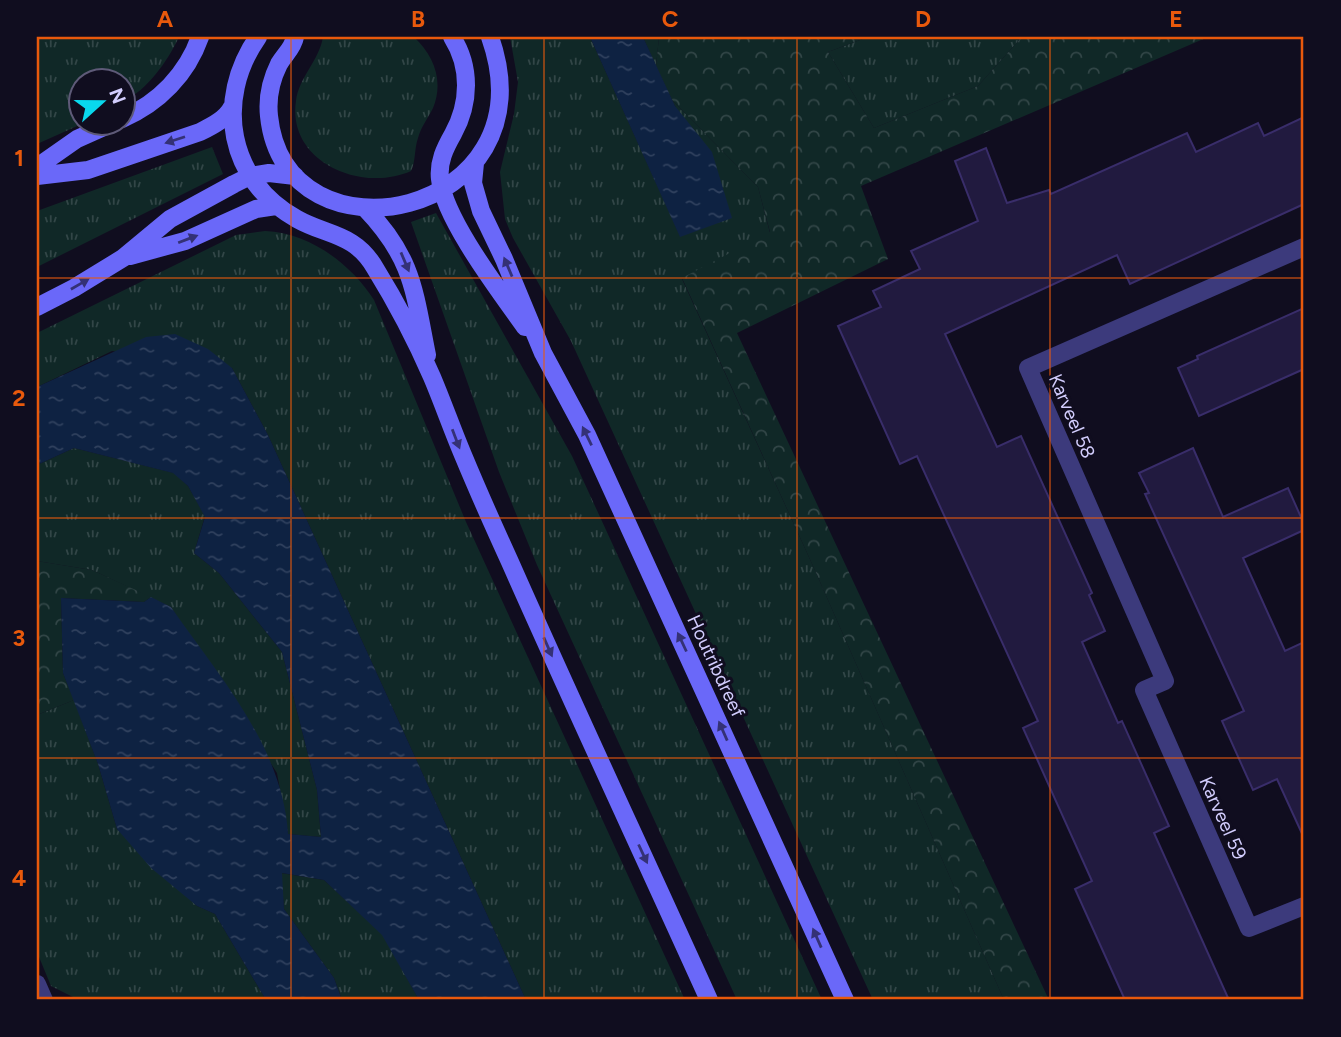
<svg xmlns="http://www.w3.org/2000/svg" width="1341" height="1037" font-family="Figtree,sans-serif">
<defs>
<pattern id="grass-tufts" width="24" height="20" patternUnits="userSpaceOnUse" patternTransform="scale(1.75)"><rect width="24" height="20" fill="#102827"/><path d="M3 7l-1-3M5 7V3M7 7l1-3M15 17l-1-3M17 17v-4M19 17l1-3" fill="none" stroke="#324647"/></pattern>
<pattern id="forest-crowns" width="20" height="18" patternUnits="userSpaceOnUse" patternTransform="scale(1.75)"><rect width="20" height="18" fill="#102827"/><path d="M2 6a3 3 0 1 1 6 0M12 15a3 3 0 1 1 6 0" fill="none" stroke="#324647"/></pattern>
<pattern id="water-ripples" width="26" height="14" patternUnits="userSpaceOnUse" patternTransform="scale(1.75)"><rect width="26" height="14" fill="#0e2242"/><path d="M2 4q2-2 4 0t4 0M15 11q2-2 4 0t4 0" fill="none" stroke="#30415e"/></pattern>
</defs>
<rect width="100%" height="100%" fill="#100d1f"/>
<path fill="url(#grass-tufts)" d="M37,37h142c-12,25 -31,52 -56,65l-1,-22h-42v42l4,1 -47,21z
M323,37h91c20,19 30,44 19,71 -5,10 -12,19 -15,30 -4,11 -2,23 -7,33 -49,22 -124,-9 -115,-70 3,-24 23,-40 27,-64z
M510,37h80l90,199 51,-19 -59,-117 86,87 12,46 -88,46 131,287 191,434h-131l-302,-659 -58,-103 -8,-19 -5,-47 14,-58 4,-32z
M643,37h16l-3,29z
M868,37h158l-6,2 -42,47 -104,42 -46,-76z
M212,147l11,27 -186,93v-56z
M436,213l136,243 250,544h-85l-200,-435 -38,-93 -88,-250z
M265,231c45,2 86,33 109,69l92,222 219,478h-159l-258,-565 -36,-67 -120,-17 -75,36v-54l199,-98z
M74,448l100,25 14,13 17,30 -11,37 25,20 63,79 35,138 4,47 -33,-3 -11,-61 -106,-166 -79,-37 -55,-9v-96z
M74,700l24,64 19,65 80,77 18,8 51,86h-187l-28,-14 -14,-34v-237z
M281,873l43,7 59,55 36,65h-77l-8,-22 -50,-69z"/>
<path fill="url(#forest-crowns)" d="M659,37h209l-40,15 46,76 104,-42 42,-47 6,-2h182l-347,149 27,73 -151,74 312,667h-45l-191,-434 -131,-288 88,-46 -12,-45 -86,-87 -16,-34z
M37,561l55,9 59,27 -7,5 -83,-4 2,75 11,27 -37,15z"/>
<path fill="url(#water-ripples)" d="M590,37h53l32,69 37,46 20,66 -52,19z
M175,334l33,15 24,19 36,67 258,565h-107l-37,-65 -58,-55 -42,-7 2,36 50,69 8,22h-76l-51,-86 -18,-8 -46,-38 -34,-39 -19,-65 -35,-91 -2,-75 83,4 7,-5 20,10c47,68 112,140 117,227l33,3 -4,-47 -35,-138 -63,-79 -25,-20 11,-36 -17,-31 -15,-13 -99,-25 -37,17v-78l109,-50z"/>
<path fill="#211a3f" stroke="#392d6a" stroke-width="2" d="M1304,117v87l-174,80 -13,-29 -172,79 52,113 24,-11 71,157 -3,2 16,36 -23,11 36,81 4,-2 47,105 -15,7 75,167h-104l-50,-111 17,-8 -69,-153 15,-7 -121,-265 -17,8 -62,-138 43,-19 -8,-16 47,-22 -9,-18 67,-30 -23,-60 31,-13 21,55 42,-13 2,4 136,-61 9,19 62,-29 6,13z
M1304,308v61l-105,47 -21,-48 20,-9 -1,-3z
M1193,448l30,69 65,-29 16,36v6l-61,28 42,93 19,-9v196l-27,-59 -24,11 -31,-69 22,-10 -99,-217 4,-1 -10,-20z"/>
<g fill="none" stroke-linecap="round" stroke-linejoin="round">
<path stroke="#3c3a7c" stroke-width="18" d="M1304,247l-276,121 137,313 -21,9 105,238 55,-22
M37,984l7,16"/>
<path stroke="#6a68f9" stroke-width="18" d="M258,37c-44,63 -30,144 39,182 30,17 58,14 78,49 21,34 41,72 57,109 11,26 20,52 31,78 15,36 31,72 47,107 65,147 133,292 199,438
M295,37c-2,11 -10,17 -16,27 -8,16 -12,33 -10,52 16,156 285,102 221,-79
M452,37c19,30 18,66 1,97 -8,14 -15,28 -13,45 4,40 61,114 85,148
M122,119c37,-16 65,-45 78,-82
M475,163l-2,20 8,28 23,48 39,94 44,82 258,565
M37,167l40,-28 38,-17
M37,176l51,-6 112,-38c12,-6 26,-13 32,-25
M365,208c48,50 49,82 62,147
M130,256l55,-15 71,-32 20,-3
M37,307l37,-19 49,-30 47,-39 64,-35 16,-8 19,-3 26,3"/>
</g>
<defs><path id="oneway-solid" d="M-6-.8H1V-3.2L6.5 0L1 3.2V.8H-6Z" transform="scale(1.75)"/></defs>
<g fill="#343176">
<use href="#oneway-solid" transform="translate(175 140) rotate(162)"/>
<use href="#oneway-solid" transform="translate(188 239) rotate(-21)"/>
<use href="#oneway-solid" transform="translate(405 262) rotate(67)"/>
<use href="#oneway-solid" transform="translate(508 267) rotate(-113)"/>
<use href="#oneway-solid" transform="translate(80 284) rotate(-30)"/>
<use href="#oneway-solid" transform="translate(587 436) rotate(-116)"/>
<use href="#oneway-solid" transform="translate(456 439) rotate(69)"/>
<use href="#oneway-solid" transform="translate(682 642) rotate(-115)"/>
<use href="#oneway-solid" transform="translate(548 647) rotate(66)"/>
<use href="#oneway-solid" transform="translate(723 731) rotate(-114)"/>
<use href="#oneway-solid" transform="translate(643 854) rotate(65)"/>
<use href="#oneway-solid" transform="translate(817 938) rotate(-114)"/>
</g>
<path fill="none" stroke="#e8590c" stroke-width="2" stroke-opacity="0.55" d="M291,37v963M544,37v963M797,37v963M1050,37v963M37,278h1267M37,518h1267M37,758h1267"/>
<g text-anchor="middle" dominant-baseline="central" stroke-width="6" stroke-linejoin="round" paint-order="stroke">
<g font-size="19" fill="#d2cdfd" stroke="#100d1f">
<text transform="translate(1072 416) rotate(67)">Karveel 58</text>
<text transform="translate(716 666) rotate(65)">Houtribdreef</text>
<text transform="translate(1223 818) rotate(66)">Karveel 59</text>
</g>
</g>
<rect width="1341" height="1037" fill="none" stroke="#100d1f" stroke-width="77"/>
<g transform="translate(102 102) rotate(69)"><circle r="33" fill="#100d1f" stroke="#5e5a78" stroke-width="2"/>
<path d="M0-5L12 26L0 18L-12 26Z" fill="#09d8ed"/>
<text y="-10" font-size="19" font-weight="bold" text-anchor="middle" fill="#d2cdfd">N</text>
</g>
<rect x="38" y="38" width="1264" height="960" fill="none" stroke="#e8590c" stroke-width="2.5"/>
<g font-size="23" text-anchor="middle" font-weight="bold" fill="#e8590c">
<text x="165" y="27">A</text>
<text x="418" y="27">B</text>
<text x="670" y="27">C</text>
<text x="923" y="27">D</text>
<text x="1176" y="27">E</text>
<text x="19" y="166">1</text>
<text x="19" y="406">2</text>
<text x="19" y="646">3</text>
<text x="19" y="886">4</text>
</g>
</svg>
